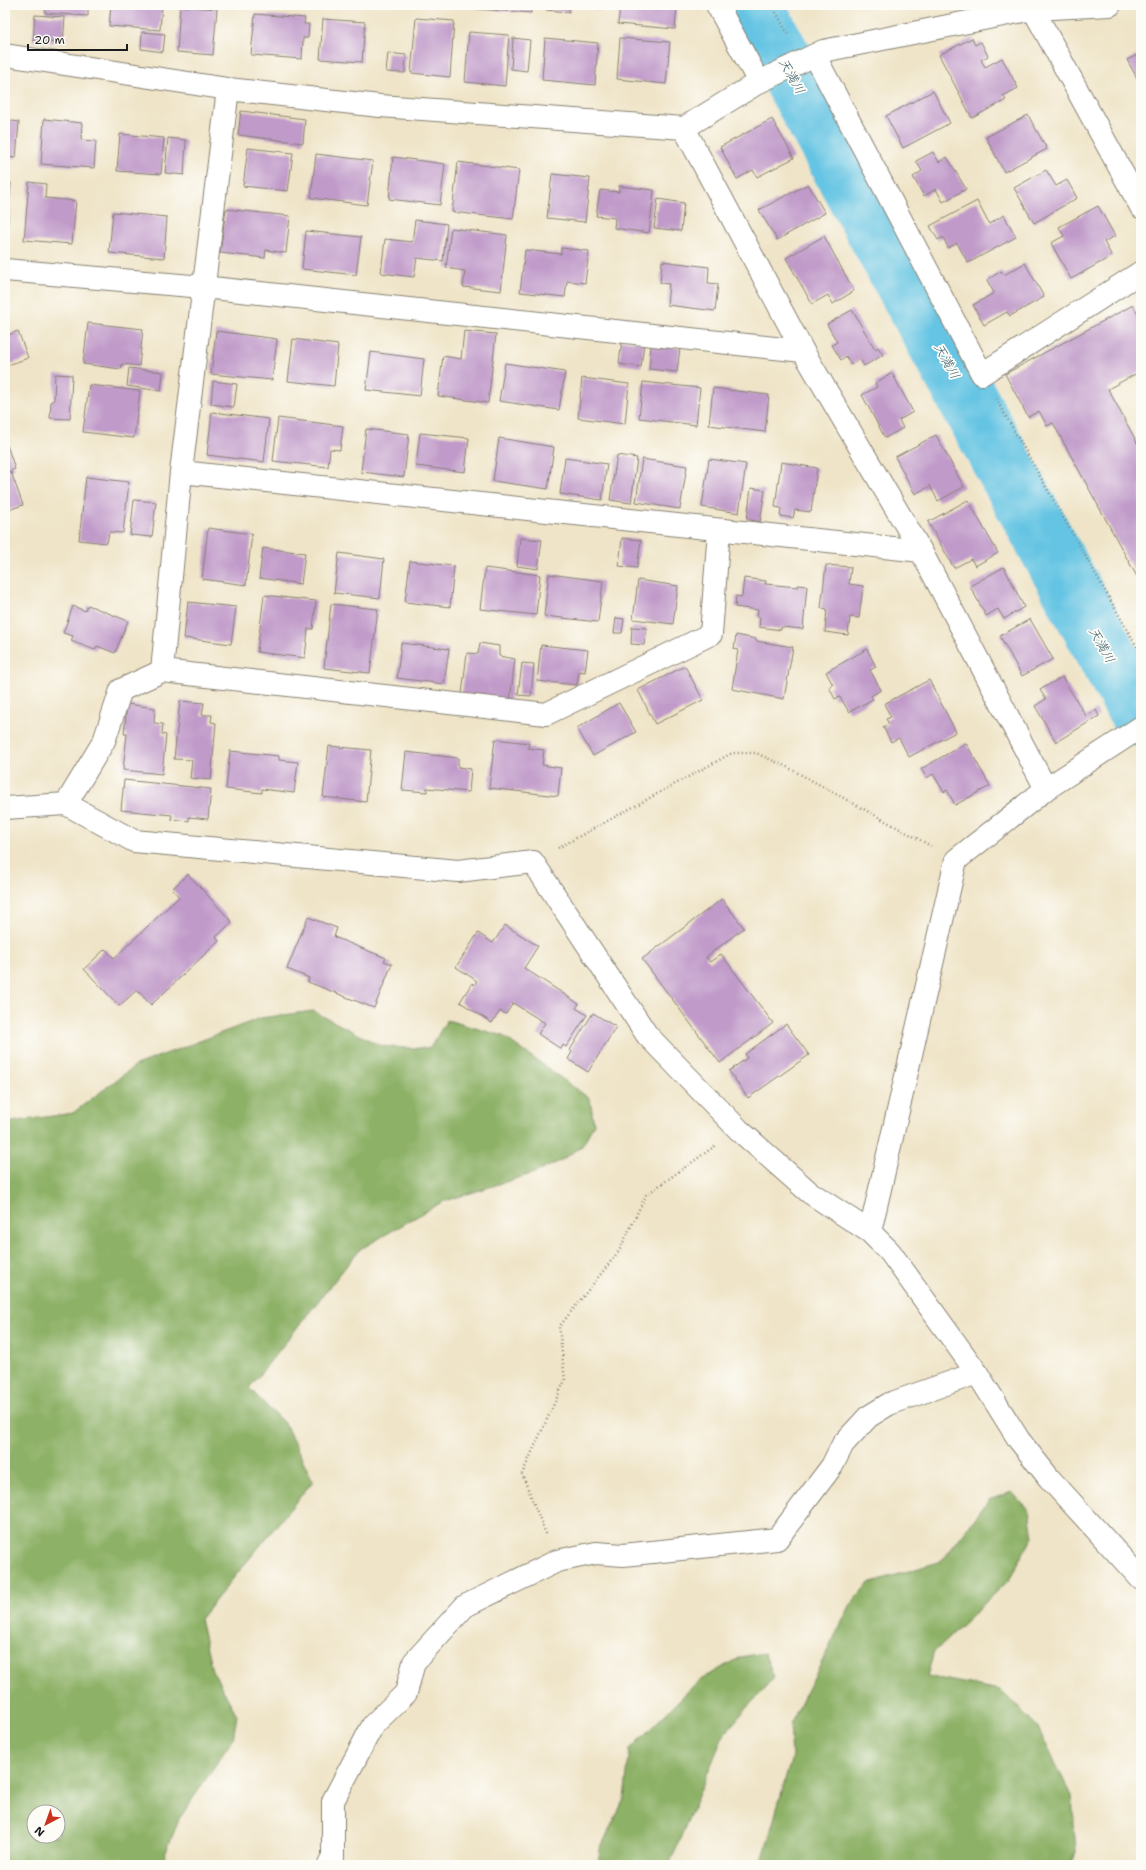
<svg xmlns="http://www.w3.org/2000/svg" width="1146" height="1870" font-family="'Shantell Sans','Klee One',sans-serif">
<rect width="100%" height="100%" fill="#fdfcf7"/>
<filter id="ink" filterUnits="userSpaceOnUse"><feTurbulence type="fractalNoise" baseFrequency=".025" numOctaves="2"/><feDisplacementMap in="SourceGraphic" scale="8" xChannelSelector="R" yChannelSelector="G"/><feConvolveMatrix kernelMatrix="1 2 1 2 8 2 1 2 1" color-interpolation-filters="sRGB"/></filter>
<filter id="wash" filterUnits="userSpaceOnUse"><feTurbulence type="fractalNoise" baseFrequency=".012" numOctaves="4" result="noise"/><feDisplacementMap in="SourceGraphic" scale="16" xChannelSelector="R" yChannelSelector="G"/><feGaussianBlur stdDeviation="0.9" result="paint"/><feColorMatrix in="noise" values="0 0 0 0 0 0 0 0 0 0 0 0 0 0 0 0 0 1.4 0 .05"/><feComposite in="paint" operator="in"/></filter>
<g filter="url(#wash)">
<rect width="100%" height="100%" fill="#efe4c7"/>
<path fill="#8db166" stroke="#546641" fill-rule="evenodd" d="M313,1011l68,35 25,2h24l17,-28 56,16 87,63 4,25 -12,22 -22,15 -23,11 -95,30 -83,48 -110,138 36,36 28,57 -113,138 12,51 25,45 -4,24 -54,80 -18,46h-156v-742l68,-10 63,-48 125,-47zM34,1812h24v24h-24z
M1012,1492l17,19 4,26 -25,44 -74,71 -7,24 73,14 37,36 35,71 4,54 -4,14h-311l31,-109 -2,-31 62,-123 17,-19 73,-22 47,-61z
M764,1653l10,24 -50,57 -55,131h-71l2,-16 24,-50 6,-50 67,-67 43,-25z"/>
<g fill="none" stroke-linecap="round" stroke-linejoin="round">
<path stroke="#65c4e3" stroke-width="60" d="M753,5l388,712"/>
</g>
<g id="blocks">
<path fill="#c09ac9" d="M46,5h42v11l-43,-3z
M111,5h51l-2,25 -51,-4z
M478,5h53v8l-53,-4z
M547,5h23l-1,7 -23,-2z
M574,5h29v4l-29,-2z
M620,5h57l-2,24 -57,-5z
M180,6l37,3 -4,46 -36,-3z
M255,14l50,4 -1,6h5l-1,14h-5l-1,21 -51,-4z
M35,15l30,2 -2,26 -30,-2z
M416,18l38,3 -4,56 -39,-4z
M323,19l42,3 -3,40 -42,-3z
M142,32l23,2 -2,18 -22,-3z
M469,32l40,3 -4,51 -40,-4z
M513,38l17,2 -3,31 -16,-2z
M545,38l53,5 -3,42 -53,-5z
M620,38l50,4 -4,42 -49,-5z
M972,38l3,7 6,-3 7,14 -7,4 4,7 17,-9 16,30 -15,8 3,4 -34,18 -33,-63z
M388,53l18,2 -1,18 -19,-1z
M1141,53v32l-14,-25z
M933,91l17,32 -47,25 -17,-32z
M241,111l64,8 -2,24 -65,-8z
M1028,115l19,34 -43,23 -18,-35z
M44,119l38,4 -1,17 15,1 -2,27 -53,-4z
M772,119l22,39 -37,19 -4,-7 -16,9 -17,-32z
M5,120l14,2 -3,36 -11,-1z
M120,134l44,4 -3,36 -44,-3z
M168,138l18,2 -2,35 -19,-2z
M248,148l45,5 -5,38 -45,-5z
M933,152l6,10 8,-5 19,32 -23,13 -7,-13 -12,7 -11,-19 9,-6 -6,-10z
M316,154l57,7 -6,44 -56,-7z
M393,157l52,7 -5,41 -51,-6z
M458,162l61,8 -6,49 -61,-7z
M1046,170l10,16 11,-6 10,18 -43,25 -20,-35z
M552,174l38,4 -5,44 -38,-4z
M29,182l17,2 -1,14 31,3 -4,43 -48,-4z
M5,183h6l-4,48h-2z
M808,184l17,29 -48,27 -18,-30z
M619,186l35,4 -5,43 -35,-5 1,-10 -19,-2 4,-26 19,2z
M658,199l26,4 -3,28 -27,-3z
M977,201l12,23 15,-9 12,22 -48,26 -11,-20 -9,5 -5,-11 -5,3 -8,-14z
M1098,206l17,30 -11,6 8,14 -41,23 -20,-36 13,-7 -5,-9z
M226,209l64,7 -4,37 -20,-3 -1,8 -45,-5z
M113,212l54,5 -3,41 -55,-5z
M415,220l32,4 -4,37 -26,-3 -3,19 -33,-4 4,-34 27,3z
M451,228l56,7 -6,56 -38,-4 2,-16 -19,-3z
M306,231l55,6 -5,38 -54,-6z
M824,236l30,55 -21,13 -5,-9 -16,9 -26,-46z
M561,248l28,3 -4,32 -18,-2 -2,16 -45,-5 5,-42 36,4z
M662,261l47,6 -1,16 10,1 -3,27 -48,-6 2,-21 -9,-1z
M1025,263l19,34 -34,19 -3,-4 -23,13 -11,-20 21,-12 -7,-13 14,-9 3,4z
M1133,305l8,16v50l-33,18 33,61v134l-88,-161 -6,3 -8,-15 -11,6 -23,-43z
M852,310l23,39 3,-2 5,8 -19,11 -4,-7 -9,6 -5,-9 -5,4 -9,-15 5,-3 -10,-18z
M88,323l55,6 -4,37 -17,-2 -1,5 -38,-5z
M18,331l10,27 -23,8v-30z
M216,331l61,8 -5,41 -61,-6z
M464,331l32,3 -8,69 -50,-7 5,-40 18,3z
M293,339l45,6 -4,41 -46,-5z
M622,340l22,3 -3,24 -22,-3z
M651,345l29,3 -3,24 -28,-3z
M371,352l53,7 -4,37 -54,-6z
M505,363l60,9 -6,38 -60,-9z
M129,368l34,4 -2,19 -34,-5z
M892,373l21,39 -14,8 4,8 -18,10 -23,-43 15,-8 -2,-4z
M55,374l17,1 -2,44 -20,-1 1,-17h3z
M582,378l47,6 -4,40 -47,-6z
M213,381l24,3 -3,23 -23,-3z
M643,382l57,6 -4,37 -57,-7z
M89,385l51,6 -6,47 -51,-6z
M713,388l56,7 -4,37 -56,-7z
M212,412l57,7 -5,43 -57,-7z
M278,418l65,8 -3,24 -10,-1 -2,18 -55,-6z
M366,429l43,5 -5,43 -43,-5z
M420,433l49,5 -4,34 -49,-6z
M936,435l28,52 -26,14 -8,-15 -15,8 -20,-37z
M499,438l55,9 -6,42 -55,-8z
M5,439l10,30 -10,4z
M617,455l20,3 -6,45 -21,-3z
M565,458l42,6 -5,36 -42,-6z
M642,459l45,7 -7,43 -44,-7z
M709,459l37,5 -7,49 -37,-6z
M781,462l36,6 -6,44 -16,-2 -2,8 -13,-2 1,-8 -6,-1z
M11,472l12,33 -18,6v-37z
M86,477l43,5 -6,51 -14,-1 -2,11 -28,-3z
M751,488l14,2 -5,32 -13,-3z
M134,500l22,2 -4,35 -22,-2z
M968,500l30,53 -23,13 -4,-7 -17,9 -26,-46z
M208,528l44,6 -6,51 -44,-6z
M520,538l22,2 -4,29 -21,-3z
M622,538l19,2 -4,28 -18,-2z
M263,548l42,5 -4,31 -42,-6z
M339,553l45,6 -4,39 -46,-5z
M410,561l44,5 -4,41 -45,-5z
M826,565l25,2 -2,17 14,2 -4,32 -9,-1 -2,18 -23,-3 2,-23 -6,-1z
M1004,567l20,40 -20,12 -6,-10 -12,7 -16,-30z
M485,568l55,7 -4,40 -56,-6z
M549,574l54,7 -5,41 -54,-6z
M744,578l22,3 -1,3 33,3v-2l9,1 -4,43 -22,-2v3l-22,-3 1,-10h-3l1,-7 -23,-3 1,-11 6,1z
M638,580l40,6 -5,38 -40,-5z
M264,595l52,6 -3,28h-5l-3,29 -48,-6z
M188,602l48,5 -5,37 -47,-6z
M331,604l47,5 -8,64 -46,-5z
M88,605l40,16 -13,32 -18,-7 -2,4 -24,-9 2,-5 -10,-3 10,-27 12,5z
M616,618l8,1 -2,14h-8z
M1030,619l23,40 -31,17 -22,-40z
M632,627l15,1 -3,17 -13,-1z
M736,635l20,4v2l37,6 -9,52 -52,-10 6,-39 -4,-1z
M401,643l48,6 -5,35 -47,-6z
M480,643l19,3v10l16,3 -5,41 -48,-6 5,-41 11,1z
M541,645l47,5 -3,22 -6,-1 -2,14 -40,-4z
M867,649l9,18 -6,3 11,20 -10,6 2,3 -24,13 -9,-15 -5,2 -6,-12 4,-2 -7,-13z
M522,663l12,1 -3,32 -13,-1z
M685,666l18,34 -48,24 -17,-34z
M1062,677l24,39 10,-6 3,6 -43,26 -21,-36 11,-7 -6,-9z
M929,680l27,52 -47,25 -10,-19 -8,4 -8,-15 6,-3 -3,-5 5,-2 -7,-13z
M180,701l24,2 -2,12h10l-1,7 5,1 -5,57 -21,-2 2,-18 -18,-1z
M619,703l17,29 -43,24 -16,-28z
M127,704l28,4 -1,15 9,1 -1,10 4,1 -4,39 -39,-4 4,-36h-3z
M495,739l34,4 -1,5 16,2 -2,15 19,3 -3,28 -69,-8z
M966,743l24,43 -35,19 -8,-15 -3,2 -11,-18 -6,4 -6,-9z
M329,746l42,4 -5,52 -43,-5z
M230,751l49,5v4l19,2 -4,31 -32,-4v4l-36,-4z
M406,752l52,6v9l13,2 -2,23 -42,-4v4l-25,-2z
M124,780l87,9 -3,30 -19,-2v4l-18,-2 1,-4 -51,-5z
M188,874l44,48 -16,15 3,4 -68,64 -14,-15 -18,16 -35,-37 21,-20 9,9 65,-61 -7,-8z
M722,899l22,29 -38,29 4,5 11,-8 52,69 -53,40 -78,-104z
M308,917l29,11 -3,9 52,21 -2,3 8,3 -18,44 -66,-26 1,-4 -22,-9z
M505,925l33,21 -14,22 55,36 -3,4 11,7 -21,32 -3,-2 -2,4 -23,-15 7,-11 -32,-20 -7,11 -6,-3 -8,12 -32,-21 12,-19 2,2 3,-4 -21,-14 22,-34 15,10z
M593,1013l23,14 -28,45 -20,-13 4,-7 -2,-2z
M786,1024l23,31 -61,43 -19,-27 18,-13 -2,-4z"/>
</g>
</g>
<g filter="url(#ink)">
<use href="#blocks" fill-opacity="0" stroke="#868072" stroke-width="1"/>
<g fill="none" stroke-linecap="round" stroke-linejoin="round">
<g stroke="#868072" stroke-width="24">
<path id="minor" d="M717,5l42,77
M1033,5v4l108,198
M5,55l223,34 152,17 304,22 75,-46 64,-31 210,-42 77,-4
M815,56l167,318 159,-102
M684,128l119,223 118,200 125,238
M5,270l198,17 600,64
M181,472l740,79
M162,671l384,43 165,-80 8,-104
M66,804l38,-63 17,-51 41,-19 19,-199 47,-383
M5,808l61,-4 68,37 324,30 75,-9 114,173 92,95 70,62 61,40 20,20 87,121 42,67 30,38 92,101
M870,1232l86,-372 90,-71 95,-62
M329,1865l4,-8v-56l40,-76 33,-32 8,-31 51,-56 92,-45 39,-8 27,2 154,-16 55,-73 11,-22 25,-27 21,-13 88,-31"/>
</g>
<path stroke="#868072" stroke-width="2.5" stroke-dasharray="1 3" stroke-linecap="butt" d="M772,5l17,31
M996,399l145,255
M558,848l174,-95h24l31,14 144,79
M546,1534l-24,-60 43,-94 -6,-53 60,-76 27,-56 69,-49"/>
<use href="#minor" stroke="#fff" stroke-width="22"/>
</g>
</g>
<g text-anchor="middle" dominant-baseline="central" stroke-width="3.5" stroke-linejoin="round" paint-order="stroke">
<g font-size="13" font-style="italic" fill="#395f6c" stroke="#fdfcf7">
<text transform="translate(792 76) rotate(61)">天満川</text>
<text transform="translate(947 361) rotate(61)">天満川</text>
<text transform="translate(1102 645) rotate(61)">天満川</text>
</g>
</g>
<rect width="1146" height="1870" fill="none" stroke="#fdfcf7" stroke-width="20"/>
<g transform="translate(46 1824) rotate(221)"><circle r="19" fill="#fdfcf7" stroke="#a3a29f"/>
<path d="M0-3L7 15L0 10L-7 15Z" fill="#c8321e"/>
<text y="-6" font-size="11" font-weight="bold" text-anchor="middle" fill="#1c1c1c">N</text>
</g>
<path d="M28 44v6h99v-6" fill="none" stroke="#1c1c1c" stroke-width="2"/>
<text x="34" y="44" font-size="12" fill="#1c1c1c" stroke="#fdfcf7" stroke-width="3" paint-order="stroke">20 m</text>
</svg>
